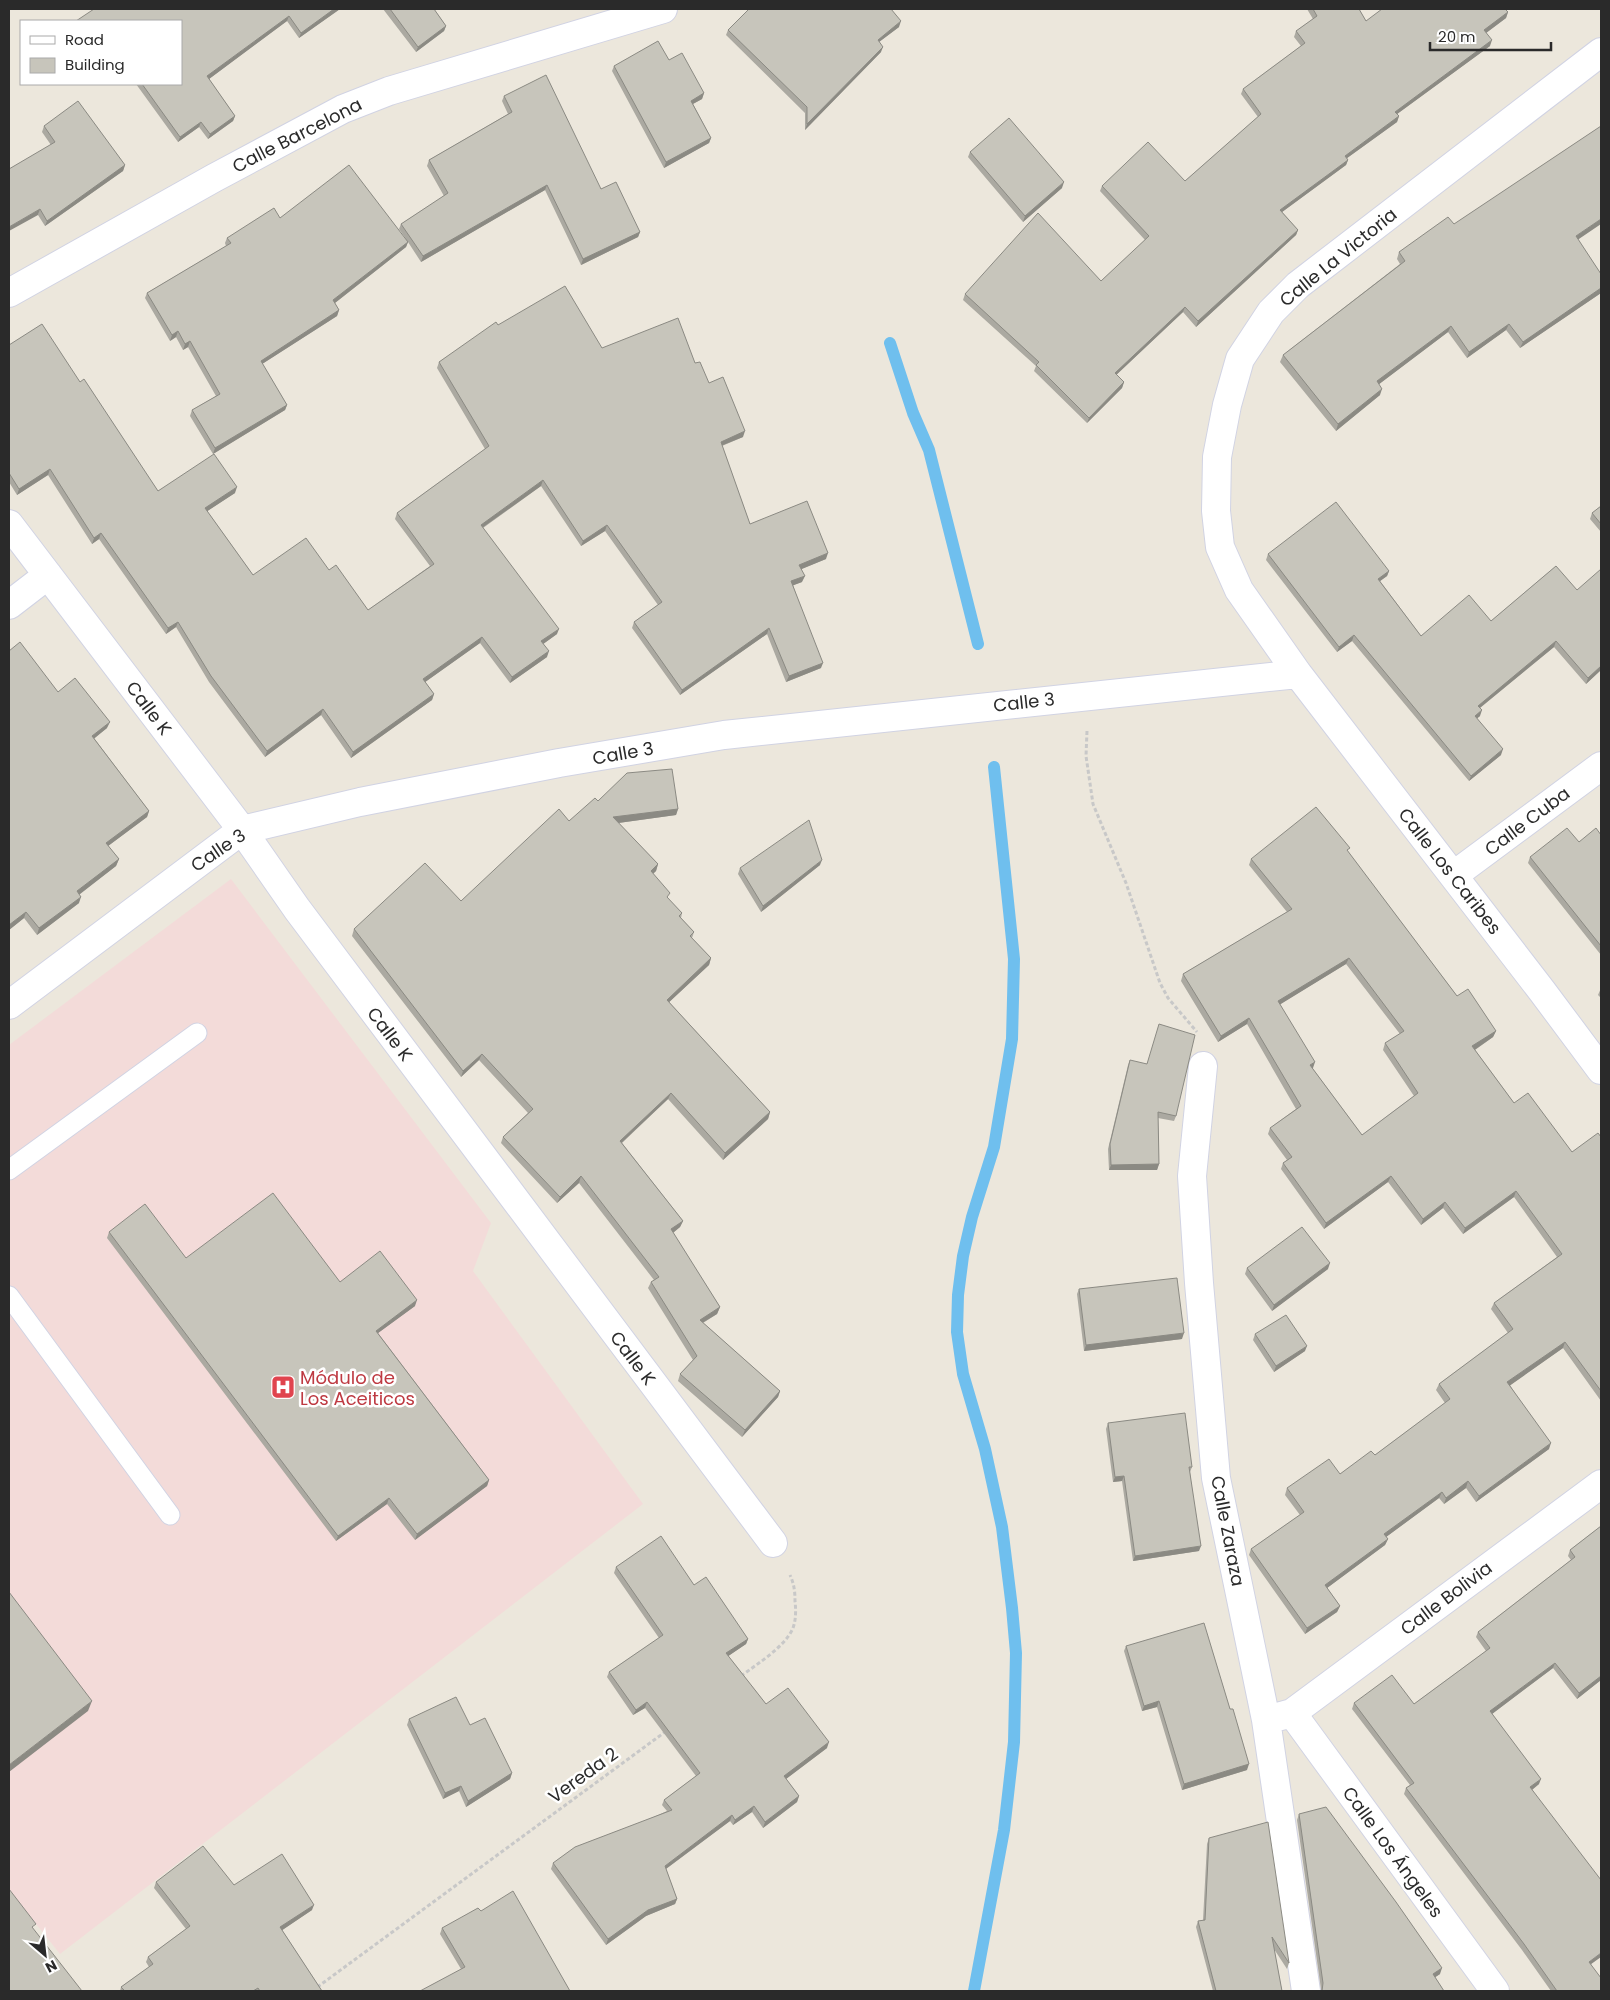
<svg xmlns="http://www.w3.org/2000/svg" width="1610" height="2000" font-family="Poppins,sans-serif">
<rect width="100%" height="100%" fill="#ece7dc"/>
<path fill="#f3dbd9" d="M231,879l260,344 -18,48 170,233 -583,450 -51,-64v-845z"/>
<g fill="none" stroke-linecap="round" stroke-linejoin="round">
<path stroke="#6fbfee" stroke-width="12" d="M890,343l23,70 16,37 49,194
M974,1991l30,-161 10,-88 2,-89 -4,-45 -10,-81 -17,-78 -22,-75 -6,-42 1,-37 5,-39 9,-39 22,-70 18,-108 2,-80 -20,-192"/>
<g stroke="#d1d3e3" stroke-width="21">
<path id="service" d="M9,1170l188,-137
M9,1296l161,219"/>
</g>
<g stroke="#d1d3e3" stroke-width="30">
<path id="minor" d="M1601,52l-303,233 -27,27 -31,47 -13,46 -10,52 -1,54 4,36 19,43 59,84 244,317 59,79
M9,293l205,-115 129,-69 46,-18 274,-82
M9,524l233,306 55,79 476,634
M9,605l39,-30
M1454,875l147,-109
M9,1005l233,-175 118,-28 199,-39 165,-28 574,-61
M1203,1066l-11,110 7,107 17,195 50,242 40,271
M1292,1713l203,278
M1266,1720l26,-7 309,-229"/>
</g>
<path stroke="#c8c8c8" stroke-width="3" stroke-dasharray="4 2.5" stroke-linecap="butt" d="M1087,731l-1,25 7,48 33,79 34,100 8,15 29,34
M741,1676c16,-12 44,-29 52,-48 3,-8 3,-18 2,-27 0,-10 -1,-17 -5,-26
M312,1991l353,-259"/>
<use href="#service" stroke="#fff" stroke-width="19"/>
<use href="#minor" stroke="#fff" stroke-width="28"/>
</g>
<path fill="#aba9a1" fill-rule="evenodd" d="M94,9h246l-41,29 -12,-17 -78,58 26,37 -2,5 -25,18 -9,-12 -21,15 -42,-58h45z
M383,9h51l12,17 -2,5 -28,21z
M1307,9h52l7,12 142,-9 -2,6 -20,15 4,13 -93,68 2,2 -2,6 -50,36 1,2 -2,5 -64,47 16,18 -2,5 -100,92 -13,-15 -67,63 8,7 -2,6 -35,35 -53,-52 2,-5 -73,-66 2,-6 136,-13 44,-41 -45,-49 2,-5 83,-5 73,-64 -17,-23 2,-5 58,-43 -7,-9 2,-6 17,-12z
M899,27l-20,15 2,10 -76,78v-17l-79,-78 2,-5z
M669,60l35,33 -2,6 -9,5 18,34 -2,5 -45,25 -52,-97 2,-5z
M504,96l97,93 39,43 -2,5 -57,28 -36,-75 -124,72 -13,-20 -2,5 -71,56 4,7 -2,6 -75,48 25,41 -2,5 -72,44 -23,-38 2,-6 24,-14 -28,-49 -5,3 -7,-13 -6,4 -25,-43 2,-5 79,-47 -1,-3 2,-5 53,-20 126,21 -7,-10 2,-5 43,-28 -17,-30 2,-6 79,-46 -6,-13z
M44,126l81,39 -2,6 -78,55 -7,-11 13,-70 -9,-13z
M970,152l92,36 -39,34 -55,-65z
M1454,224l124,16 23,34v19l-81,55 -14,-18 -39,28 -19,-26 -69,52 1,11 -44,36 -56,-69 3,-7 117,-91 -3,-5 2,-7z
M498,325l104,23 93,15 48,74 -21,9 28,78 76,35 -25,10 1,13 -9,3 28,83 -35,14 -19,-48 -87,61 -48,-67 2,-6 24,-17 -53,-74 -24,15 -40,-60 -58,42 74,106 -14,10 4,13 -37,26 -30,-40 -55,39 9,12 -2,6 -81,58 -30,-43 -56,42 -56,-75 -33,-55 -10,7 -67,-95 -7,5 -44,-69 -31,20 -8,-13v-137l71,37 78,109 77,2 -28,18 46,64 76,-5 39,40 62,-44 -35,-47 2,-6 88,-64 -48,-81 2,-6z
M1601,506v26l-11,-13 2,-6z
M1268,554l121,17 -2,5 -7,5 41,55 70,-15 65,-55 45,104 -15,14 -32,-37 -74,61v8l-3,2 24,37 -32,26 -117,-140 -15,11 -71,-92z
M9,651l49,41 49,36 -13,10 55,73 -2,6 -39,29 11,13 -3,7 -37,28v9l-42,32 -13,-17 -15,12z
M598,801l80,8 -2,6 -58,8 40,41 -2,7 -3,3 15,25 14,14 -1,5 13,14 -2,6 19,20 -2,7 -40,37 101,110 -2,7 -45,41 -55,-61 -46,44 61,78 -3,6 -7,6 47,74 -3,7 -14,9 77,68 -2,6 -36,40 -64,-56 2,-7 13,-14 -45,-72 3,-6 3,-2 -75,-97 -22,20 -56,-60 2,-6 25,-24 -49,-53 -18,17 -109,-141 2,-7 107,-28 108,-80z
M1601,835v120l-73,-92 2,-6z
M1348,852l109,144 39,35 -3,6 -18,13 39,53 58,49 29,-15v264l-38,-53 -53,37 39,64 -73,53 -10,-14 -22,16 -5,-6 -53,39 2,2 -3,6 -58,43 13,18 -3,6 -32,22 -56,-79 2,-6 49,-34 -15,-20 2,-7 53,-14 35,-19 70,-52 -9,-13 3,-6 69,-51 -17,-24 3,-6 63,-46 -43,-60 -51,37 -20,-26 -22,17 -33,-43 -64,47 -43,-60 2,-6 4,-3 -19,-26 2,-6 26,-19 -49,-85 -29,18 -37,-61 2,-7 104,-62 -38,-47 2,-6zM1346,964l54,70 -15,9 -2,7 31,46 -52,39 -49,-66 -33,-65z
M820,865l-59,47 -23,-38 2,-6z
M1601,988v10l-3,-3z
M1130,1060l46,56 -2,5 -16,-3 1,46 -2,6h-48l-1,-21 20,-84z
M109,1232l77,26 154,24 75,24 -37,27 111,147 -2,6 -72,54 -28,-36 -51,37 -229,-303z
M1247,1268l81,1 -56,42 -27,-37z
M1079,1289l103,50 -98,12 -7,-57z
M1255,1334l50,17 -31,21 -21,-32z
M1108,1423l84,44 -2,5 9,79 -66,10 -11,-80 -9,1 -7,-53z
M1601,1526v154l-24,19 -24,-31 -61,46 47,70 -7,6 59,174 10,27h-50l-29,-41 -118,-156 2,-6 4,-3 -58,-76 2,-6 60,1 72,-53 -10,-14 2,-5 93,-72 -3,-4 2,-6z
M616,1567l78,18 54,54 -2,5 -18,12 38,48 61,44 -41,31 13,17 -2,6 -34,26 -11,-16 -19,13 -3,-4 -64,48 11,30 -2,5 -29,12 -40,29 -55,-76 2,-6 114,-52 -5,-6 2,-5 32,-24 -51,-68 -12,7 -26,-38 2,-5 50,-34 -45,-65z
M1126,1646l104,63 17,61 -65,20 -25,-83 -15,4 -18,-60z
M409,1719l61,6 42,48 -2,6 -44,28 -7,-16 -16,8 -36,-74z
M1299,1814l141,160 -5,3 9,14h-123v-2l-24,-169z
M1209,1838l80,125 -2,6 -13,-20 8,42h-69l-17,-64 2,-6 5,-1 4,-76z
M156,1882l78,3 78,25 -30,20 40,61h-202l1,-4 28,-20 -3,-5 2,-5 38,-28 -32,-41z
M481,1911l89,80 -109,-22 -21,-35 2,-6z"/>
<path fill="#8b8a83" d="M334,9h6l-41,29 2,-5z
M1508,12l-2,6 -24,18 2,-6z
M289,16l-2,5 -82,61 2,-6z
M901,21l-2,6 -24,18 3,-5z
M446,26l-2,5 -28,21 2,-5z
M1492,40l-2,6 -97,71 2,-5z
M883,47l-2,5 -76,78 2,-6z
M704,93l-2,6 -13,7 2,-5z
M235,116l-2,5 -25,18 2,-5z
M1399,116l-2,6 -54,39 2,-5z
M201,122l-2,5 -21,15 2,-5z
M711,138l-2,5 -45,25 2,-6z
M1348,160l-2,5 -68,50 2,-5z
M125,165l-2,6 -78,55 2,-5z
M1064,182l-2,6 -39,34 2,-6z
M547,185l-2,5 -124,72 2,-6z
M40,209l-2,6 -29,16v-4z
M1601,219v5l-28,19 3,-7z
M1298,230l-2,5 -100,92 2,-6z
M640,232l-2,5 -57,28 2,-6z
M408,242l-2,5 -75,59 2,-6z
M1601,288v5l-81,55 3,-6z
M1185,307l-2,5 -70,66 2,-5z
M339,310l-2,6 -78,50 2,-5z
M1509,324l-3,6 -39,28 2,-6z
M1451,326l-3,6 -74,56 3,-7z
M178,331l-2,6 -6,4 2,-6z
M190,341l-2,6 -5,3 2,-6z
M1124,382l-2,6 -35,35 2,-5z
M1382,389l-2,6 -44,36 2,-7z
M287,405l-2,5 -72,44 2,-6z
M745,431l-2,6 -25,10 3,-5z
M50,469l-2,6 -31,20 2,-6z
M543,480l-2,6 -62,44 2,-5z
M237,487l-2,6 -32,21 2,-6z
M607,525l-2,6 -24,15 2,-5z
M101,533l-2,6 -7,5 2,-6z
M828,553l-2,6 -29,12 2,-6z
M1389,571l-2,5 -11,8 2,-5z
M805,576l-3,6 -13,5 2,-6z
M178,622l-2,5 -10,7 2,-6z
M769,628l-2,6 -87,61 2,-5z
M559,629l-2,5 -18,13 2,-6z
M1354,635l-2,6 -15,11 2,-5z
M482,637l-2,6 -59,42 2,-6z
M1556,641l-2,6 -78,64 2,-5z
M549,651l-2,6 -37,26 2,-6z
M823,663l-2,5 -35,14 3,-6z
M1601,666v4l-15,14 2,-6z
M434,694l-2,6 -81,58 2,-6z
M323,709l-2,6 -56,42 2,-6z
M1482,710l-2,6 -7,6 2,-6z
M110,722l-3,6 -17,14 2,-6z
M1503,749l-2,6 -32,26 2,-5z
M678,809l-2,6 -65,9 2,-7z
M149,811l-2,6 -43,32 2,-6z
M119,859l-3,7 -41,32 2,-7z
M822,860l-2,5 -59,47 2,-6z
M658,864l-2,7 -8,7 3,-7z
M81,897l-2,6 -42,32 2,-7z
M26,912l-2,6 -15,12v-5z
M711,958l-2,7 -44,41 2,-6z
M1349,958l-3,6 -70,43 2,-6z
M1249,1018l-2,6 -29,18 3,-6z
M1496,1031l-3,6 -23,16 2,-7z
M482,1054l-3,6 -18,17 2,-6z
M1315,1062l-2,6 -5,4 2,-7z
M671,1093l-3,6 -51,48 3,-6z
M770,1112l-2,7 -45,41 2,-7z
M1159,1164l-2,6h-48l2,-5z
M581,1176l-2,7 -22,20 3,-6z
M1391,1176l-3,6 -64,47 2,-6z
M1516,1191l-2,6 -51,37 2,-6z
M1445,1202l-2,6 -22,17 2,-6z
M683,1221l-3,6 -11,9 2,-7z
M1330,1263l-2,6 -56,42 2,-6z
M417,1300l-2,6 -41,30 2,-5z
M720,1307l-3,7 -20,12 3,-6z
M1184,1333l-2,6 -98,12 2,-6z
M1565,1342l-2,6 -58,41 2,-7z
M1307,1346l-2,5 -31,21 2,-6z
M780,1391l-2,6 -36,40 3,-7z
M1551,1443l-2,6 -73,53 3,-6z
M1124,1476l-2,5 -9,1 2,-5z
M489,1480l-2,6 -72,54 2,-6z
M1468,1481l-2,7 -22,16 2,-6z
M1442,1492l-3,6 -57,42 2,-6z
M389,1498l-2,6 -51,37 2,-5z
M1388,1539l-3,6 -62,46 2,-6z
M1201,1546l-2,5 -66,10 2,-5z
M1340,1606l-3,6 -32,22 2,-6z
M748,1639l-2,5 -22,15 2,-6z
M1555,1663l-2,5 -65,49 2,-6z
M1601,1676v4l-24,19 2,-6z
M92,1701l-4,10 -79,61v-7z
M1159,1701l-2,6 -15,4 2,-5z
M647,1702l-2,6 -12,7 3,-5z
M829,1742l-2,6 -45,34 2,-6z
M1249,1764l-2,6 -65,20 2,-6z
M512,1773l-2,6 -44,28 2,-6z
M1541,1779l-2,5 -11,9 2,-6z
M461,1786l-2,5 -16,8 2,-6z
M799,1796l-2,6 -34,26 2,-6z
M754,1806l-2,6 -19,13 2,-5z
M732,1815l-2,6 -67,50 2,-5z
M677,1899l-2,5 -29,12 -40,29 2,-6 40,-29z
M314,1905l-2,5 -34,23 2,-6z
M1601,1953v4l-14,10 2,-5z
M1442,1968l-2,6 -9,6 2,-6z"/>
<path fill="#c7c5bb" stroke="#8b8a83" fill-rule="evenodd" d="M94,9h240l-33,24 -12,-17 -82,60 28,40 -25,18 -9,-12 -21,15 -38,-53h39v-63h-105z
M390,9h44l12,17 -28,21z
M749,9h142l10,12 -23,19 5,7 -76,77v-17l-79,-77z
M1313,9h46l7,12 16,-12h123l3,3 -24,18 8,10 -97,72 4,4 -54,40 3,4 -68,50 18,20 -100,91 -13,-14 -70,66 9,9 -35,36 -53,-53 3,-3 -74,-68 73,-81 63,68 48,-45 -47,-50 46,-44 37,39 76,-67 -18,-25 62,-46 -9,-12 21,-15z
M658,41l11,19 13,-7 22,40 -13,8 20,37 -45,24 -52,-96z
M546,75l55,114 15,-7 24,50 -57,27 -36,-74 -124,71 -22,-32 47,-31 -19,-33 83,-48 -8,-16z
M78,101l47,64 -78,56 -7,-12 -31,18v-58l46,-27 -11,-16z
M1009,118l55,64 -39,34 -55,-64z
M1601,126v93l-25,17 25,38v14l-78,54 -14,-18 -40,28 -18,-26 -74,55 5,8 -44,35 -55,-69 122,-94 -6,-9 49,-35 6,7z
M349,165l59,77 -75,58 6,10 -78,51 26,44 -72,43 -23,-38 28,-16 -30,-53 -5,3 -7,-13 -6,4 -25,-42 84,-50 -4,-5 47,-30 6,10z
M565,286l37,62 76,-30 17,45 5,-1 9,21 14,-6 22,54 -24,11 29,82 57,-23 21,52 -29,12 6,11 -14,5 32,82 -34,13 -20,-48 -87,62 -48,-68 28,-20 -55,-77 -24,16 -40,-61 -62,45 78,104 -18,12 8,10 -37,26 -30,-40 -59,42 11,15 -81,58 -30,-43 -56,42 -56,-75 -33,-54 -10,6 -67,-95 -7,5 -44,-69 -31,20 -10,-16v-128l33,-21 38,58 4,-3 74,112 56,-37 23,33 -32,21 48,67 53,-37 23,32 7,-5 32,45 66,-46 -37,-51 92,-67 -50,-84 57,-40 2,3z
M1336,502l53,69 -11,8 43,57 48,-41 22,26 65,-55 21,24 24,-21v97l-13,12 -32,-37 -78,65 4,4 -7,6 28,33 -32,27 -117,-141 -15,12 -71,-93z
M1601,506v18l-9,-11z
M20,642l38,50 17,-14 35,44 -18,14 57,75 -43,32 13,16 -42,32 4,6 -42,31 -13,-16 -17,13v-274z
M672,769l6,40 -65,8 45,47 -7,7 19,22 -3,4 15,16 -3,3 15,16 -4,4 21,22 -44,42 103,112 -45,41 -54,-60 -51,48 63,80 -12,8 49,78 -20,13 80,71 -35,39 -65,-56 17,-18 -46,-74 8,-5 -78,-101 -21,21 -57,-60 30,-28 -51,-55 -19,17 -109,-142 71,-66 36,38 98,-92 10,12 26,-23 3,3 29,-28z
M1316,807l34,41 -3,2 110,146 11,-7 28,42 -24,15 42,57 14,-10 44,59 26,-19 3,4v254l-36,-49 -58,40 44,61 -72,53 -11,-15 -22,17 -4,-6 -58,42 4,5 -63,46 15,21 -33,22 -56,-79 53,-37 -17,-24 42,-29 11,15 31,-23 4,4 75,-56 -11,-15 74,-55 -19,-26 68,-49 -46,-63 -51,37 -20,-26 -22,17 -32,-43 -65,47 -43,-60 9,-6 -22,-29 31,-22 -52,-88 -28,18 -38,-62 109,-65 -41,-50zM1349,958l55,73 -19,12 33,50 -56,42 -52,-70 5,-3 -37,-61z
M809,820l13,40 -59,46 -23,-38z
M1567,828l12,14 17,-14 5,7v111l-71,-89z
M1159,1024l36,11 -19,81 -18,-4 1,52 -48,1 -1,-21 20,-84 17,4z
M273,1193l67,89 40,-31 37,49 -41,31 113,149 -72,54 -28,-36 -51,38 -229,-304 36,-28 41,54z
M1302,1227l28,36 -56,42 -27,-37z
M1177,1278l7,55 -98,12 -7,-56z
M1286,1315l21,31 -31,20 -21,-32z
M1185,1413l7,54h-3l12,79 -66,10 -11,-80 -9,1 -7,-54z
M1601,1526v150l-22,17 -24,-30 -65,48 51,68 -11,8 71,93v73l-12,9 12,16v13h-44l-33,-47 -118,-156 8,-5 -60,-80 38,-28 22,29 76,-56 -12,-16 97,-75 -5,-7z
M661,1536l33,49 12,-8 42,62 -22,14 40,51 22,-16 41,54 -45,34 15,20 -34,26 -11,-16 -19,14 -3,-5 -67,51 12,33 -29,11 -40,29 -55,-76 22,-16 97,-37 -8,-10 36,-27 -53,-71 -11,8 -27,-38 54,-37 -47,-68z
M9,1592l83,109 -83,64z
M1204,1623l26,86h3l16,55 -65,20 -25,-83 -15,5 -18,-60z
M456,1697l14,28 15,-7 27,55 -44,28 -7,-15 -16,7 -36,-74z
M1326,1807l70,95 46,66 -9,6 11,17h-122l1,-8 -24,-169z
M1268,1822l21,141 -17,-26 10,54h-66l-18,-70 7,-1 4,-82z
M203,1846l31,39 48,-31 32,51 -34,22 42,64h-62l-2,-3 -5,3h-128l-4,-4 32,-23 -5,-7 42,-31 -34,-44z
M9,1889l27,35 -4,3 50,64h-73z
M513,1891l57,100h-150l45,-24 -23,-39 36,-20 3,3z"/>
<defs>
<g id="hospital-square" transform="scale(1.25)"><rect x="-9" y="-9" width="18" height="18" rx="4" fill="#e0444e" stroke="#fff"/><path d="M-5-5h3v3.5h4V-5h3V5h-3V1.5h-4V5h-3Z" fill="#fff"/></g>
</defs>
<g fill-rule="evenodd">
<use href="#hospital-square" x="283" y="1387"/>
</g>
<g text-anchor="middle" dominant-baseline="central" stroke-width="5" stroke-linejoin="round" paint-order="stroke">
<g font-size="18" fill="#2a2a2a" stroke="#fff">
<text transform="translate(297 135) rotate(-27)">Calle Barcelona</text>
<text transform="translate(1338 257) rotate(-39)">Calle La Victoria</text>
<text transform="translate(1024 702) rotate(-6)">Calle 3</text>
<text transform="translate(149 708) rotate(53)">Calle K</text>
<text transform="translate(623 753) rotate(-10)">Calle 3</text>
<text transform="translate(1527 821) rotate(-37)">Calle Cuba</text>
<text transform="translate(218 850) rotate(-34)">Calle 3</text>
<text transform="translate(1450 871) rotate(52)">Calle Los Caribes</text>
<text transform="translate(390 1034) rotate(53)">Calle K</text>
<text transform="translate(633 1358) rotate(53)">Calle K</text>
<text transform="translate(1228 1531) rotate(79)">Calle Zaraza</text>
<text transform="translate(1446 1598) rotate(-37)">Calle Bolivia</text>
<text transform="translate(583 1775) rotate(-36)">Vereda 2</text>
<text transform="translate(1393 1852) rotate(54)">Calle Los Ángeles</text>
</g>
<g font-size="18" fill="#be3a42" stroke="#fff" text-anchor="start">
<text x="300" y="1377">Módulo de<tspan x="300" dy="21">Los Aceiticos</tspan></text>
</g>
</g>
<rect width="1610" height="2000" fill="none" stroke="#2a2a2a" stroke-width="20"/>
<rect x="20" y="20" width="162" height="65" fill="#ffffff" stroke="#aaaaaa"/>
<rect x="30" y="36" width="25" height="8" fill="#ffffff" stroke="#aaaaaa"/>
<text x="65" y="45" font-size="15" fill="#2a2a2a">Road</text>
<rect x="30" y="58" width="25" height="15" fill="#c7c5bb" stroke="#aaaaaa"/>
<text x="65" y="70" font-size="15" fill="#2a2a2a">Building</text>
<g transform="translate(45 1955) rotate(152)" stroke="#ffffff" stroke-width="4" paint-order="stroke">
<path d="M0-4L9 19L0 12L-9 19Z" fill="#2a2a2a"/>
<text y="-8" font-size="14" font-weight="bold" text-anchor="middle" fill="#2a2a2a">N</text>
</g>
<path d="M1430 42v8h121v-8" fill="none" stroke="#2a2a2a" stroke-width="2.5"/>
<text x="1438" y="42" font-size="15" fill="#2a2a2a" stroke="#ffffff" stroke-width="4" paint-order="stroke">20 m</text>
</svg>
